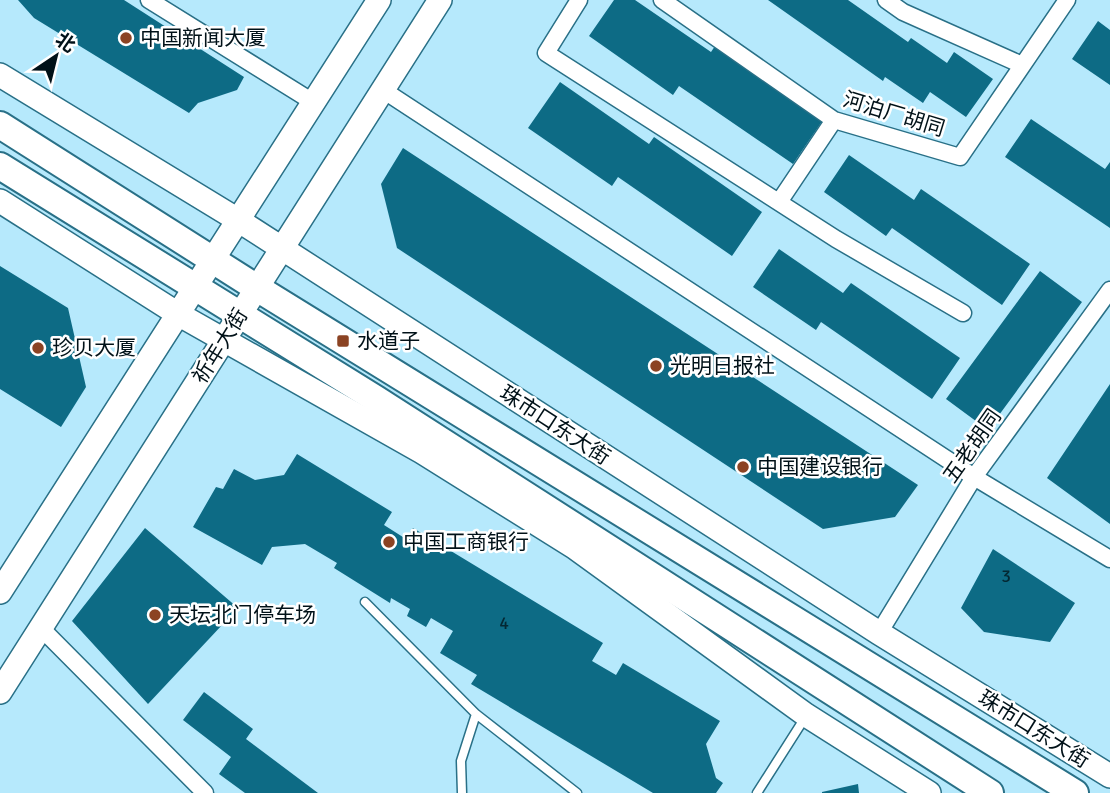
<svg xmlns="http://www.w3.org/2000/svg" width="1110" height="793" font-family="Signika,'Noto Sans SC',sans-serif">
<rect width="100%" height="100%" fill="#b6e9fc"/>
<path fill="#0d6b85" d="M18,0h106l120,77 -7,13 -39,13 -9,10 -155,-95z
M614,0h21l76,52 4,-6 108,74 -30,44 -114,-78 -6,9 -84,-59z
M768,0h80l60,42 3,-4 36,25 7,-11 39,27 -27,38 -36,-25 -7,11 -38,-26 -2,4z
M1098,21l12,9v55l-38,-26z
M560,82l89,62 5,-7 108,75 -30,44 -114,-79 -6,9 -84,-58z
M1031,119l74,50 5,-7v66l-105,-71z
M403,148l515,337 -23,32 -72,12 -426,-281 -16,-64z
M849,155l65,45 7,-11 109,75 -28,41 -110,-77 -6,8 -62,-44z
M779,249l64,44 8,-10 109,75 -28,41 -111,-77 -5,8 -63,-43z
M0,266l68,42 18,79 -25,40 -61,-38z
M1040,271l42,31 -94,128 -42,-31z
M1110,384v140l-63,-46z
M297,454l95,58 -8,13 22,14 7,-11 190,115 -11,18 24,14 7,-12 97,58 -14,23 10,34 7,5 -7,10h-63l-182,-109 6,-9 -37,-22 13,-22 -22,-13 -5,9 -19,-11 3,-7 -19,-11 -1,5 -56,-35 3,-5 -32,-19 -33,3 -10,18 -69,-38 23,-40 7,2 11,-20 21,11 29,-5z
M145,528l93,80 -90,96 -76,-83z
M993,549l82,54 -25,39 -66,-10 -23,-24z
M204,692l49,37 -7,10 72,54h-73l-26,-19 12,-17 -48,-37z
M858,784l1,9h-37v-1z"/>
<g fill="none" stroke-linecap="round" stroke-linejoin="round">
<g stroke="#297087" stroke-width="11">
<path id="lane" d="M365,602l111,112
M462,793l-1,-32 15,-47 101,79
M757,793l49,-77"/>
</g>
<g stroke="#297087" stroke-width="19">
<path id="street" d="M149,0l164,102
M579,0l-33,53 290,186 127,74
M662,0l172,120 126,37 107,-157
M886,0l17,12 119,53
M383,90l591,387 136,82
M779,202l55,-82
M41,628l164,165
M879,633l95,-156 136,-187"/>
</g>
<g stroke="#297087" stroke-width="26">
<path id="secondary" d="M0,75l238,145 641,413 231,143
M0,201l178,113 244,138 152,95 232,168 123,78
M0,592l379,-592
M0,692l440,-692"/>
</g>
<g stroke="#297087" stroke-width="30">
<path id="primary" d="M0,125l257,163 818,505
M0,166l376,233 614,394"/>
</g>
<use href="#lane" stroke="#fff" stroke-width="8"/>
<use href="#street" stroke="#fff" stroke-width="16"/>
<use href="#secondary" stroke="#fff" stroke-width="23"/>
<use href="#primary" stroke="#fff" stroke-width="26"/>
</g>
<g fill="#8b4323" stroke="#fff" stroke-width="2.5">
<circle cx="126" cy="38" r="7"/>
<rect x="336" y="334" width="14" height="14" rx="3.5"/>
<circle cx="38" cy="348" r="7"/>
<circle cx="656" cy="366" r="7"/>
<circle cx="743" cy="467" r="7"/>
<circle cx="389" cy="542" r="7"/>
<circle cx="155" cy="615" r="7"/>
</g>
<g text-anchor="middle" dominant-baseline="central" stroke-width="5" stroke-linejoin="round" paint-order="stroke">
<g font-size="18" fill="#042833">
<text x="1006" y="576">3</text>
<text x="504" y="623">4</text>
</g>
<g font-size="21" fill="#011118" stroke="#fff" text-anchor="start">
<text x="140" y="38">中国新闻大厦</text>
<text x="357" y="341">水道子</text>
<text x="52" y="348">珍贝大厦</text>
<text x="670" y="366">光明日报社</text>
<text x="757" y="467">中国建设银行</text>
<text x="403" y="542">中国工商银行</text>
<text x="169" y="615">天坛北门停车场</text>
</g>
<g font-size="21" fill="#011118" stroke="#fff">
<text transform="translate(894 114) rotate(17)">河泊厂胡同</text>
<text transform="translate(220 346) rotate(-58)">祈年大街</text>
<text transform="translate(555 425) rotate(33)">珠市口东大街</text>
<text transform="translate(972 446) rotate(-55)">五老胡同</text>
<text transform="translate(1034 729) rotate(32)">珠市口东大街</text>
</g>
</g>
<g transform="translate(56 56) rotate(35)" stroke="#ffffff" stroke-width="5" paint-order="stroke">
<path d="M0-5L12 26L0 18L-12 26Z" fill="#011118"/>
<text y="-10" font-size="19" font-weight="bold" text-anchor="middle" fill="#011118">北</text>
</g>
</svg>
